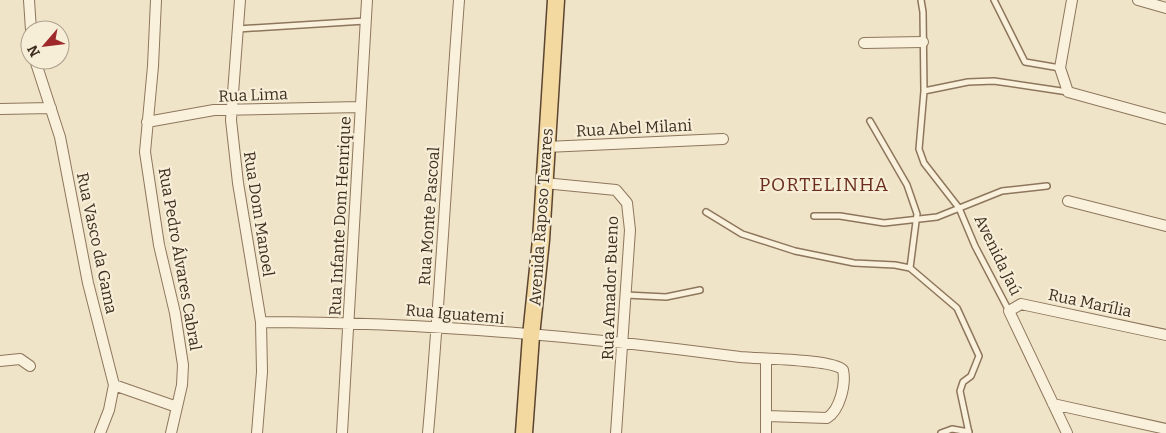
<svg xmlns="http://www.w3.org/2000/svg" width="1166" height="433" font-family="Bitter,serif">
<rect width="100%" height="100%" fill="#f0e4c8"/>
<g fill="none" stroke-linecap="round" stroke-linejoin="round">
<g stroke="#8d765c" stroke-width="8">
<path id="lane" d="M921,0l2,12 1,79 -5,58 5,14 35,45 16,38 34,65
M994,0l31,62 35,6
M238,29l127,-8
M924,91l44,-9 26,-1 74,11
M870,121l37,64 10,29 -7,54
M706,212l36,22 53,17 59,12 41,2 15,3 47,40 22,48 -8,20 -8,6 -3,9 9,42
M814,216h26l44,7 53,-6 65,-26 45,-5
M626,295l40,2 34,-7
M941,433l11,-4 17,3"/>
</g>
<g stroke="#8d765c" stroke-width="12">
<path id="street" d="M29,0l2,30
M156,0l-3,66 -8,86 14,93 16,68 8,52 -1,20 -11,48
M240,0l-9,120 7,63 23,139 1,50 -5,61
M1072,0l-12,68 8,24 98,27
M1138,0l28,8
M864,43l59,-1
M35,60l25,77 28,146 26,102 -5,25 -9,23
M0,109l51,-1
M147,122l67,-12 146,-3
M546,147l177,-8
M544,183l72,7 11,13 3,27 -14,203
M1068,201l98,25
M261,322c160,0 320,14 479,35 19,2 93,2 103,13 3,14 -3,40 -16,48l-60,-2
M0,361l20,-2 10,7
M114,385l63,22
M1053,404l113,25
M342,433l25,-433
M428,433c13,-144 20,-289 31,-433
M766,433v-73
M1067,433l-58,-122 12,-7 145,31"/>
</g>
<g stroke="#5b4430" stroke-width="19">
<path id="primary" d="M524,433l7,-97 10,-96 15,-240"/>
</g>
<use href="#lane" stroke="#faf1dc" stroke-width="5"/>
<use href="#street" stroke="#faf1dc" stroke-width="10"/>
<use href="#primary" stroke="#f3d9a0" stroke-width="16"/>
</g>
<g text-anchor="middle" dominant-baseline="central" stroke-width="4.5" stroke-linejoin="round" paint-order="stroke">
<g font-size="16" fill="#3d2e20" stroke="#f7eed8">
<text transform="translate(253 95) rotate(-2)">Rua Lima</text>
<text transform="translate(634 128) rotate(-3)">Rua Abel Milani</text>
<text transform="translate(259 214) rotate(81)">Rua Dom Manoel</text>
<text transform="translate(340 216) rotate(-87)">Rua Infante Dom Henrique</text>
<text transform="translate(429 216) rotate(-86)">Rua Monte Pascoal</text>
<text transform="translate(541 217) rotate(-86)">Avenida Raposo Tavares</text>
<text transform="translate(97 243) rotate(78)">Rua Vasco da Gama</text>
<text transform="translate(998 255) rotate(64)">Avenida Jaú</text>
<text transform="translate(180 259) rotate(80)">Rua Pedro Álvares Cabral</text>
<text transform="translate(610 288) rotate(-88)">Rua Amador Bueno</text>
<text transform="translate(1090 303) rotate(12)">Rua Marília</text>
<text transform="translate(455 314) rotate(5)">Rua Iguatemi</text>
</g>
<g font-size="19" letter-spacing="1" fill="#6b2e1e" stroke="#f7eed8">
<text x="824" y="184">PORTELINHA</text>
</g>
</g>
<g transform="translate(45 45) rotate(242)"><circle r="24" fill="#f7eed8" stroke="#ada18e"/>
<path d="M0-4L9 19L0 12L-9 19Z" fill="#9e2a2b"/>
<text y="-8" font-size="14" font-weight="bold" text-anchor="middle" fill="#3d2e20">N</text>
</g>
</svg>
